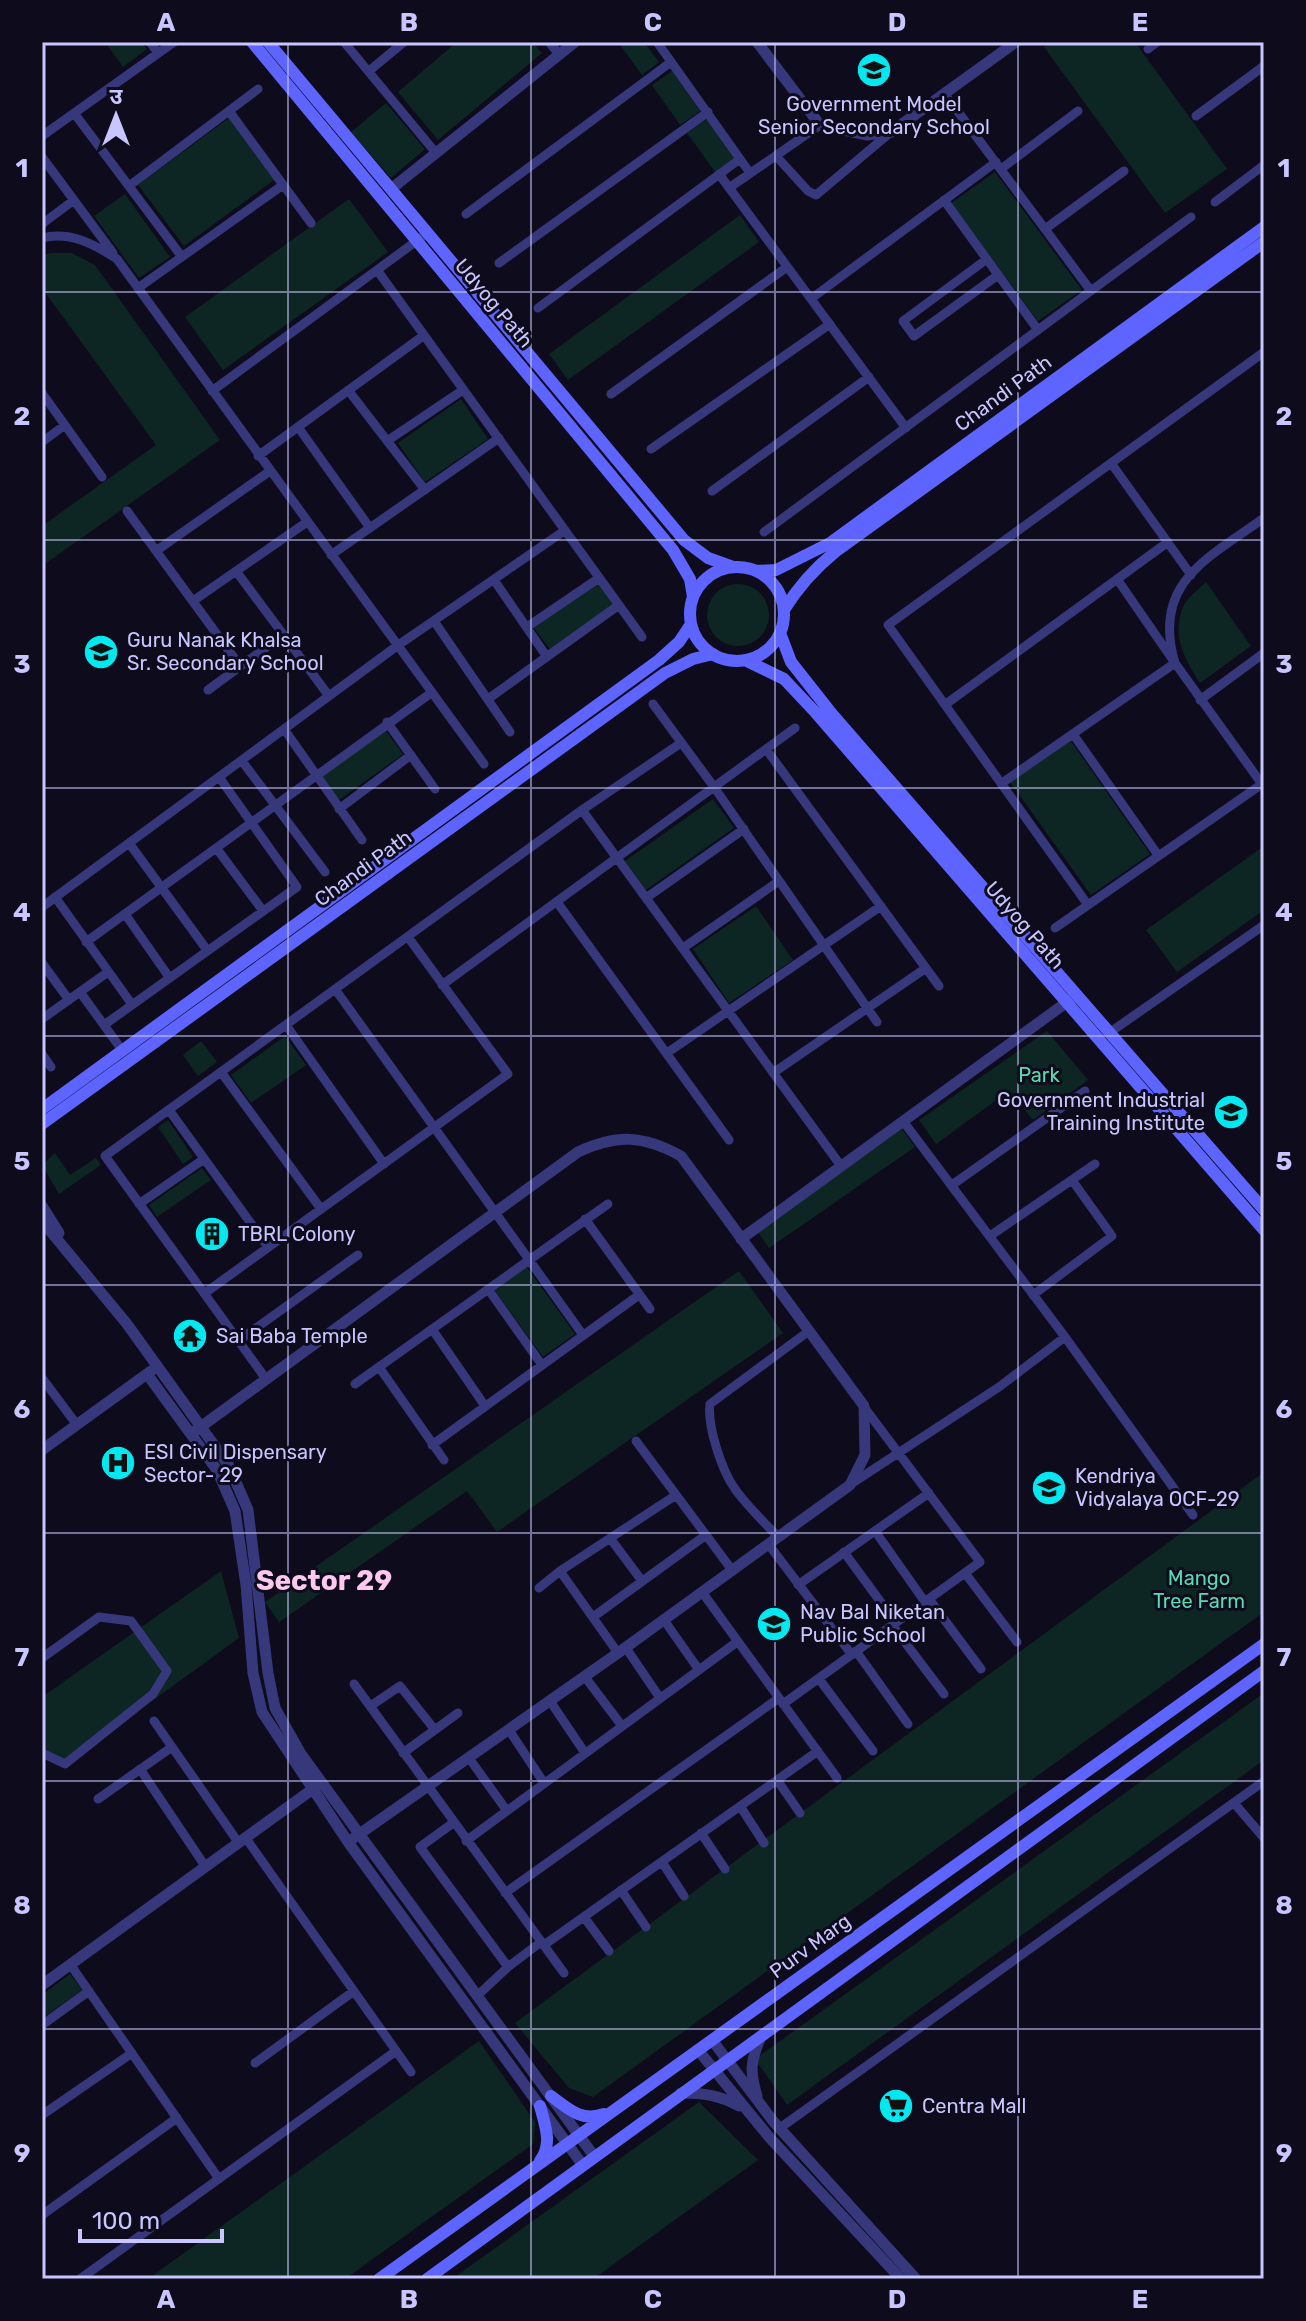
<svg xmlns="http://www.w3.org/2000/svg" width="1306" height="2321" font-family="Rubik,'Noto Sans Devanagari',sans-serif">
<rect width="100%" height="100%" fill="#0d0b1c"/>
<path fill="#0e2623" d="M105,42h36l6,7 -24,18z
M457,42h75l10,11 -104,87 -40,-48z
M618,42h26l15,20 -17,13z
M1050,42h85l92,127 -62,44 -121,-166z
M672,71l28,40 -20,14 -28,-40z
M386,103l39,46 -34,29 -40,-46z
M229,118l45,62 -90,66 -46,-61z
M707,119l27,39 -19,14 -28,-39z
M995,172l87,118 -44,31 -87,-118z
M125,194l45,63 -31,21 -45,-62z
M349,199l39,53 -165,118 -38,-53z
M740,215l19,27 -191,138 -19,-26z
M51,253h21l23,12 125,175 -178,126v-40l114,-81 -114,-157v-33z
M461,399l27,40 -63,43 -27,-39z
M598,582l17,23 -63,47 -18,-24z
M1206,582l45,64 -51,37c-15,-23 -30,-49 -16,-78 4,-8 15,-16 22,-23z
M707 615a31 31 0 1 1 62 0a31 31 0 1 1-62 0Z
M385,730l18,24 -64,46 -17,-24z
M1070,740l80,114 -59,41 -81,-113z
M713,799l21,29 -88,62 -21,-29z
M1264,846v64l-87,62 -31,-42z
M756,906l37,54 -64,43 -36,-54z
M1047,1031l41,49 -55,40 -24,-29 -73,53 -17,-24z
M285,1036l21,29 -55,38 -20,-28z
M201,1041l16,21 -19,14 -15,-21z
M168,1120l25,37 -10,7 -25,-37z
M902,1129l13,18 -146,101 -11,-16z
M55,1153l15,22 26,-17 5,7 -42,29 -17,-29z
M202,1168l9,12 -54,37 -8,-12z
M526,1266l49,68 -32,23 -49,-68z
M739,1271l44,62 -286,199 -30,-41 -188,131 -14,-20z
M1264,1472v140l-671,485 -24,-9 -54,-65z
M221,1571l18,67 -174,126 -23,-10v-57z
M1264,1693v67l-477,345 -32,-46z
M70,1974l12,16 -40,28v-23z
M479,2041l56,81 -2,22 -188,135h-197z
M699,2102l59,58 -165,119h-141z"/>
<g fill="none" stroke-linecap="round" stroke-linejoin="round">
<path stroke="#36387b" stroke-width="9" d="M150,42l8,11
M344,42l92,111
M549,42l10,12
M657,42l93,131
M1148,49l9,-7
M369,71l35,-29
M944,93l147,198
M229,111l82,112
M74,113l108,144
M1196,116l68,-50
M42,136l132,-94
M776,156l32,35 8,4 75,-63
M42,157l71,96
M1001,169l77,-58
M719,174l187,254
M129,186l129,-97
M729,188l91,-63
M944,200l94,130
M1215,202l49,-37
M466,214l205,-152
M42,224l32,-24
M1045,229l79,-58
M42,238c28,-7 52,6 75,21l367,505
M987,259l-84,62 11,15 84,-61
M499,263l209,-151
M377,270l265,367
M138,288l145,-103
M812,298l184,-136
M538,308l202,-149
M348,390l77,100
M212,391l210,-154
M42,393l60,84
M611,394l176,-127
M298,427l72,101
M387,441l76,-51
M42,442l23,-17
M651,449l179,-125
M258,456l165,-120
M1111,463l80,112
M712,491l157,-114
M127,511l113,155
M1264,518c-56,40 -113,65 -89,145l89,124
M764,532l427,-315
M156,551l114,-80
M331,555l168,-117
M236,571l93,125
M494,580l53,77
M193,601l114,-79
M434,621l76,111
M527,627l72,-49
M208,690l75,-55
M488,699l131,-94
M1200,700l64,-47
M653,704l61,83 163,235
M946,704l222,-162
M387,722l48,67
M284,729l78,111
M1073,734l85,121
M766,749l173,237
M242,761l83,111
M1002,783l173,-120 -58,-84
M339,809l72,-54
M582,810l259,356
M129,843l78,107
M217,849l46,62
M55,897l76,106
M646,898l98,-69
M557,902l172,238
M1088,905l-200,-280 376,-273
M42,907l355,-261 167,-115
M125,914l44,63
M1055,928l207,-144
M86,942l345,-249
M683,948l96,-67
M42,963l27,37
M442,985l353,-257
M335,989l248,346
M80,992l42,58
M42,1019l66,-47
M104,1025l193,-138 -78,-110
M286,1025l98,139
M1109,1033l155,-108
M667,1053l214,-147
M42,1054l9,13
M221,1072l100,137
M773,1073l153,-105
M169,1110l99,137
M903,1121l162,216 128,178
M952,1185l133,-94
M139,1204l65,-45
M585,1219l65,90
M990,1236l105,-72
M488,1289l54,76
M205,1293l303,-219 -100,-137
M1033,1295l79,-59 -40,-56
M432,1329l53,77
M238,1341l120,-86
M379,1367l65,93
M42,1378l35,47
M266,1379l-161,-223 477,-346 99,-67
M355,1384l253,-180
M636,1441l96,129
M432,1445l207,-150
M851,1484l148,-97 66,-50
M875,1531l50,71
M778,1537c-14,-15 -31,-31 -43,-48 -13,-18 -28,-63 -25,-85l99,-73
M610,1538l32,43
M769,1545l83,110
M844,1552l52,71
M560,1571l58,82
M965,1573l52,69
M798,1585l131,-92
M539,1588l21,-17 116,-76
M702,1592l135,186
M929,1599l52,70
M593,1617l113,-82
M664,1620l35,50
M892,1625l52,69
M626,1648l34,50
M856,1651l52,73
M42,1658l57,-41 32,4 36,50 -14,23 -88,70 -23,-11
M585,1677l37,49
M819,1679l54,72
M354,1684l210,289
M550,1701l35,52
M783,1704l197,-142 -116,-155
M372,1705l28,-19 35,44
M154,1721l84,121
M509,1730l35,53
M403,1753l55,-40
M469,1758l38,53
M140,1769l65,97
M777,1780l23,33
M98,1799l74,-52
M1234,1803l30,35
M740,1806l24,37
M453,1823l-33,24 88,120 33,-25
M701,1833l24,36
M245,1837l166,235
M466,1841l271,-199
M662,1862l22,34
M621,1890l25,37
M505,1893l274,-195
M584,1917l25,34
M544,1945l274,-194
M70,1964l149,215
M478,1995l30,-28
M42,2025l47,-34
M255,2063l99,-72
M42,2115l90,-62
M780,2128l484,-347
M42,2215l135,-97
M80,2279l316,-228"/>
<path stroke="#36387b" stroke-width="11" d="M757,42l63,83 47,10 24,-3 125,-90
M391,189l184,-147
M42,1206l17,27
M42,1221l85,103 102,142 19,44 20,163 7,35 26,46 293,402
M741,1239l333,-242
M147,1374l70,96 18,41 11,74 7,88 9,39 86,130 234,322
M191,1434l387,-282c39,-18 65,-17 103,4l183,250 1,49 -15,30 -232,168 -270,189
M42,1450l109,-79
M42,1985l275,-199
M712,2040l61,81 143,158
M698,2050l71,87 132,142
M681,2093c22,0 38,2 58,13
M757,2096c-8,-26 -6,-35 4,-60"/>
<path stroke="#5d64ff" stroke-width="12" d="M252,42l421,508 17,29 3,18
M268,42l416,498 24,18 25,9
M690 614a47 47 0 1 1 94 0a47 47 0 1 1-94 0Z
M756,571l20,-1 54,-27 434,-316
M784,610c14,-23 30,-41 51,-58l429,-310
M780,633l11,29 41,52 432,496
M745,660l39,19 32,34 448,517
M42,1109l617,-449 20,-18 12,-18
M42,1124l623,-451 28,-14 20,-5
M551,2096c18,13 30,26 53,18
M540,2161c13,-17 5,-36 0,-55
M379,2279l885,-635
M427,2279l837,-608"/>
</g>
<path fill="none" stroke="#c9c6ff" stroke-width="2" stroke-opacity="0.55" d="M288,42v2237M531,42v2237M775,42v2237M1018,42v2237M42,292h1222M42,540h1222M42,788h1222M42,1036h1222M42,1285h1222M42,1533h1222M42,1781h1222M42,2029h1222"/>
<defs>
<g id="school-disc" transform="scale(1.8)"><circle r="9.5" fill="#01e9f0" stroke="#0d0b1c"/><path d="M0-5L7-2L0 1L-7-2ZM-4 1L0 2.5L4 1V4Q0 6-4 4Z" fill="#111"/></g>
<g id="university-disc" transform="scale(1.8)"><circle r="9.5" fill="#01e9f0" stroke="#0d0b1c"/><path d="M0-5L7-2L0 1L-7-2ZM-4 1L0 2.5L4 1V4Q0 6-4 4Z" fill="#111"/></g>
<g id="building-disc" transform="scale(1.8)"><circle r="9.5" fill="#01e9f0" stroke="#0d0b1c"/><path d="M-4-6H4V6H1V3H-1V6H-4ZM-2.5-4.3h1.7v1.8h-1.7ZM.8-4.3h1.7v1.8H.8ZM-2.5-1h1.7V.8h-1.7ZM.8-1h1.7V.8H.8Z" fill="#111"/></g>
<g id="temple-disc" transform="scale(1.8)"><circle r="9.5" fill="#01e9f0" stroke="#0d0b1c"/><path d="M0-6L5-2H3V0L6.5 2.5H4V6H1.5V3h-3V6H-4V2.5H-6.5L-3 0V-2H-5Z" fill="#111"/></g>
<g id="hospital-disc" transform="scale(1.8)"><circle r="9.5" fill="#01e9f0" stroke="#0d0b1c"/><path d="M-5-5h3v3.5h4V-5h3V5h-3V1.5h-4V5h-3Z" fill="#111"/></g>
<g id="supermarket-disc" transform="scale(1.8)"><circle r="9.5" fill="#01e9f0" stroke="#0d0b1c"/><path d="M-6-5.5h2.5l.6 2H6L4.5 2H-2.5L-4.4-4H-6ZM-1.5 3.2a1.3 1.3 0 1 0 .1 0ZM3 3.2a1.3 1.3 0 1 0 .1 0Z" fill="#111"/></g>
</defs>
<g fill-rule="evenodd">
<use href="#school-disc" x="874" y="70"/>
<use href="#school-disc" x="101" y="652"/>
<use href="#university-disc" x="1231" y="1112"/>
<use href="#building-disc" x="212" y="1234"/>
<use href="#temple-disc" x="190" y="1336"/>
<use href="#hospital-disc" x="118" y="1463"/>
<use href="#school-disc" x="1049" y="1488"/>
<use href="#school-disc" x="774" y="1624"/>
<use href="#supermarket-disc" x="896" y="2106"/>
</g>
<g text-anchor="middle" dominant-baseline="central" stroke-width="6" stroke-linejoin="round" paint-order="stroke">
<g font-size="20" fill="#c9c6ff" stroke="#0d0b1c" text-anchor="start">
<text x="874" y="104" text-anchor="middle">Government Model<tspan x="874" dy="23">Senior Secondary School</tspan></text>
<text x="127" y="640">Guru Nanak Khalsa<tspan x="127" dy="23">Sr. Secondary School</tspan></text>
<text x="1205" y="1100" text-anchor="end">Government Industrial<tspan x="1205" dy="23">Training Institute</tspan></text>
<text x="238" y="1234">TBRL Colony</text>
<text x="216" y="1336">Sai Baba Temple</text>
<text x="144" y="1452">ESI Civil Dispensary<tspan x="144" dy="23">Sector- 29</tspan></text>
<text x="1075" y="1476">Kendriya<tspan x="1075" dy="23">Vidyalaya OCF-29</tspan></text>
<text x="800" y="1612">Nav Bal Niketan<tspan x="800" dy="23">Public School</tspan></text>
<text x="922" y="2106">Centra Mall</text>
</g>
<g font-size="20" fill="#c9c6ff" stroke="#0d0b1c">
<text transform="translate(494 303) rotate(50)">Udyog Path</text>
<text transform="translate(1003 393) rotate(-36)">Chandi Path</text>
<text transform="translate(363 868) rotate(-36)">Chandi Path</text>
<text transform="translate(1025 925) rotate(49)">Udyog Path</text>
<text transform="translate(810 1946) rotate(-36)">Purv Marg</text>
</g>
<g font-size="20" fill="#54ddb2" stroke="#0d0b1c">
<text x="1039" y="1075">Park</text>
<text x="1199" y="1578">Mango<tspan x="1199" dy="23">Tree Farm</tspan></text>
</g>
<g font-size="28" font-weight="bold" fill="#ffc8ef" stroke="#0d0b1c">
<text x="324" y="1580">Sector 29</text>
</g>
</g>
<rect width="1306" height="2321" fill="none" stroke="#0d0b1c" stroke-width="88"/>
<g transform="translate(116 116)" stroke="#0d0b1c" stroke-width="6" paint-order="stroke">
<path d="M0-6L14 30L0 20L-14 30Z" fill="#c9c6ff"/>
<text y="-12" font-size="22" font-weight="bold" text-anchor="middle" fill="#c9c6ff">उ</text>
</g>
<path d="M80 2229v12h142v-12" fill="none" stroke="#c9c6ff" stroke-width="4"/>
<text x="92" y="2229" font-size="24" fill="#c9c6ff" stroke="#0d0b1c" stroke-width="6" paint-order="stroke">100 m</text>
<rect x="44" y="44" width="1218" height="2233" fill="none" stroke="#c9c6ff" stroke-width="3"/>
<g font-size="26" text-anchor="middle" font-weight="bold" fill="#c9c6ff">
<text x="166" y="31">A</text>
<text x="409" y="31">B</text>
<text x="653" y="31">C</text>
<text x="897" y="31">D</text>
<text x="1140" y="31">E</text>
<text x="22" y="177">1</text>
<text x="1284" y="177">1</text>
<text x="22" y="425">2</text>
<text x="1284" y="425">2</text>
<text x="22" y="673">3</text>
<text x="1284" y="673">3</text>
<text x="22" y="921">4</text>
<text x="1284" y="921">4</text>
<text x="22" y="1170">5</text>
<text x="1284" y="1170">5</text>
<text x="22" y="1418">6</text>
<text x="1284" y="1418">6</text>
<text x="22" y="1666">7</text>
<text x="1284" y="1666">7</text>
<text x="22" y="1914">8</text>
<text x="1284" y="1914">8</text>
<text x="22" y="2162">9</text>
<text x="1284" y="2162">9</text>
<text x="166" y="2308">A</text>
<text x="409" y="2308">B</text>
<text x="653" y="2308">C</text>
<text x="897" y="2308">D</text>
<text x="1140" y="2308">E</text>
</g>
</svg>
